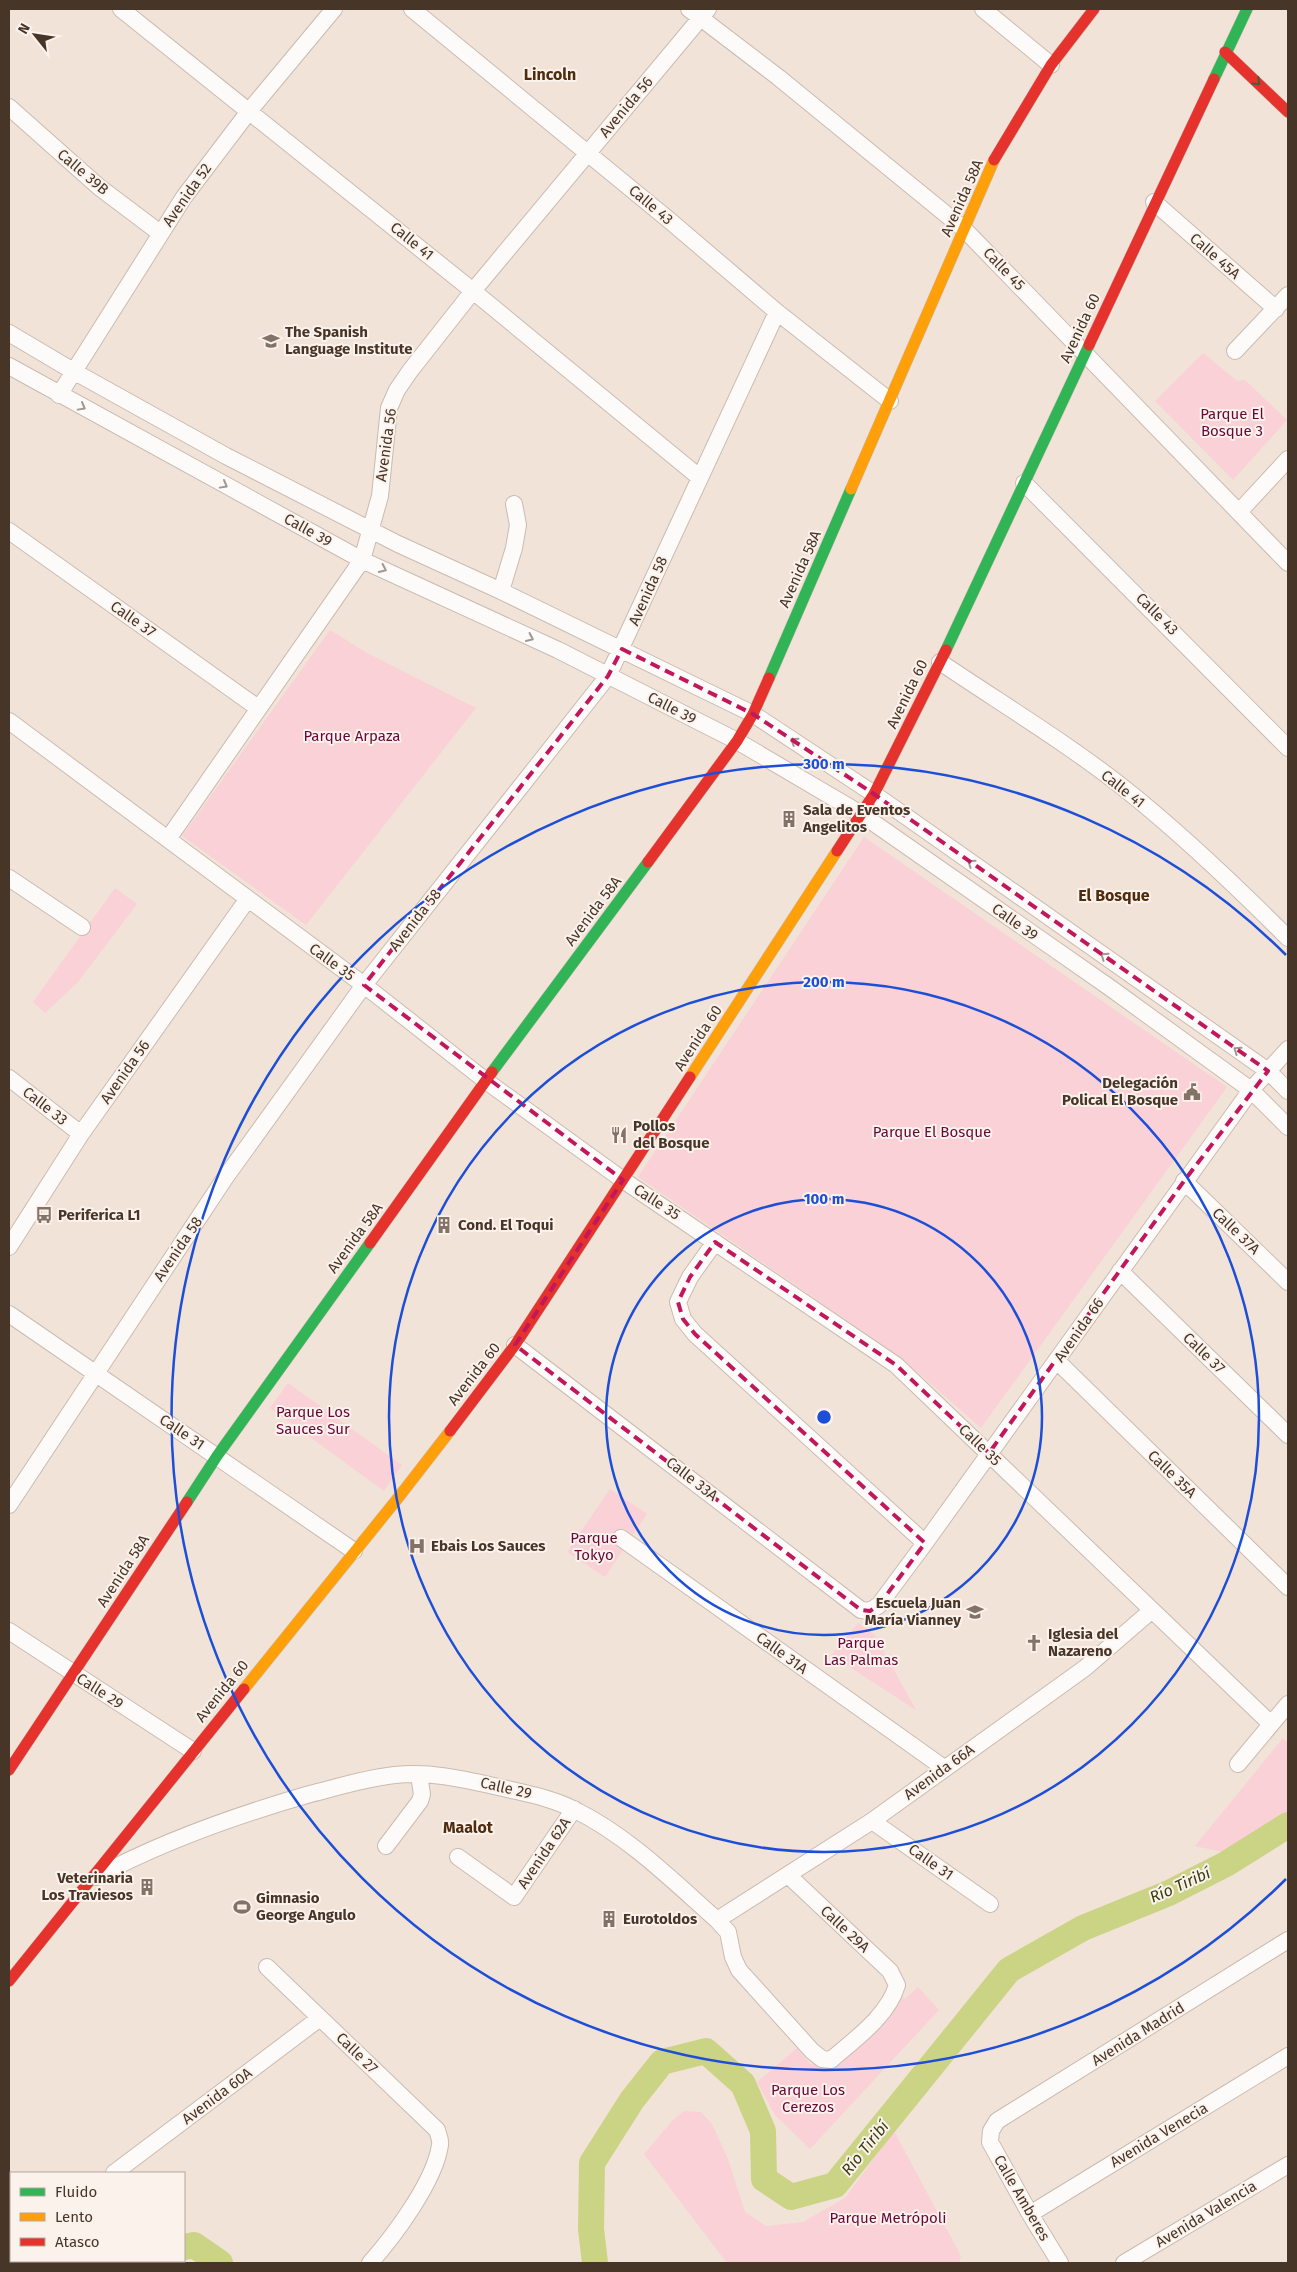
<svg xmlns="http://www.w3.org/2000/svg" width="1297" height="2272" font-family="'Fira Sans',sans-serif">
<rect width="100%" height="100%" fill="#f2e3d8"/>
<path fill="#f9d1d6" d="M1203,353l34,28 8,-1 42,40 -54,60 -78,-79z
M330,630l37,23 109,55 -170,217 -124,-89z
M864,837l363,250 -246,341 -81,-71 -262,-180z
M115,888l22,16 -59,78 -33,31 -12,-11z
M288,1383l114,82 -18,26 -114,-83z
M610,1489l37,25 -14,21 -12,-7 -9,14 11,8 -18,27 -38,-25z
M858,1623l16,11 42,76 -85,-55z
M1283,1738l5,5v73l-61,37 -32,-7z
M918,1987l21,23 -129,139 -35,-34 -18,-33 40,-34 13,16 15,1 76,-70 4,4z
M684,2111l17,1 11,12 16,35 17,53 21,14 37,-4 42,-24 49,-67 67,125 -2,7h-232l-83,-109 28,-33z"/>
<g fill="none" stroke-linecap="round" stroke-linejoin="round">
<path stroke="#cbd385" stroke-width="26" d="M184,2247l10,-2 26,18
M132,2263l4,-2
M595,2263l-4,-34 1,-66 40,-63 30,-38 44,-11 37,33 20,47 1,48 27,18 44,-12 174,-215 74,-42 86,-35 57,-29 62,-39"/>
<g stroke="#cabbb0" stroke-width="18">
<path id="street" d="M121,9l352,282 226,186
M412,9l257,211 108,92 113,89
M689,9l89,68 186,152 324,334
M983,9l68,56
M9,107l90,80 61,46
M1154,202l122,107
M9,333l64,38 153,85 172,88 103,47 252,123 121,80 394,277 20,20
M1235,351l53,-56
M9,366l353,194 196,90 179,91 124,73 248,173 142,103 37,37
M59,395l125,-198 66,-87 84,-101
M1024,483l264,265
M1239,512l49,-53
M9,531l249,177
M501,591l13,-43 4,-23 -4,-21
M940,662c62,42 127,81 185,127 58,46 111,97 163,149
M9,721l355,264 122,96 137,99 273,185 375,359
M168,839l194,-279 18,-64 9,-88 8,-18 13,-19 63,-80 235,-282
M9,878l73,49
M9,1078l72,56
M1184,1181l104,101
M715,1242l-25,35 -12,25 5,17 12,15 230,209
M9,1247l72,-113 166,-234
M1120,1271l168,164
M9,1314l345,237
M515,1345l346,265 9,1 9,-6 46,-62 326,-453 37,-41
M1057,1361l231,226
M9,1505l216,-327 139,-193 244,-309 169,-364
M621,1538l323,230
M9,1631l184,120
M1238,1764l50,-60
M872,1821l118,83
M386,1846l34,-45 2,-7 -3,-19
M458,1857l56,40 60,-88
M96,1877c67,-36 141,-62 214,-83 28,-7 56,-16 85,-19 37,-4 72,5 108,13 25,6 49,10 72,22 53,26 98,71 142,110l11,12 5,25 6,13 73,81 10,8 9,1c24,-21 57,-44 66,-75l-7,-14 -101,-95
M717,1920l155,-99 213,-153 66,-57
M267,1967l170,163c1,4 4,10 3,15 -5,36 -46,91 -70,118
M114,2173l206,-155
M1030,2214l258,-158
M9,2252l2,-2
M1060,2263l-30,-49 -40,-72 1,-11 6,-10 291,-181
M1124,2263l164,-98"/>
</g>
<g stroke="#cabbb0" stroke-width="12">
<path id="fast" d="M1214,79l33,-70
M946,650l143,-305
M769,678l82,-189
M492,1072l156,-210
M187,1502l30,-46 153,-213"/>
</g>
<g stroke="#cabbb0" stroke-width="12">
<path id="slow" d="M851,489l143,-329
M690,1077l147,-226
M244,1689l154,-191 52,-67"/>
</g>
<g stroke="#cabbb0" stroke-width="12">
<path id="jam" d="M1225,52l63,60
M994,160l57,-95 43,-56
M1089,345l125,-266
M837,851l37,-57 72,-144
M648,862l89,-121 16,-27 16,-36
M370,1243l122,-171
M450,1431l65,-86 175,-268
M9,1770l178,-268
M9,1981l235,-292"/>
</g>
<use href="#street" stroke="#fdfbf9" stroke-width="16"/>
<use href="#fast" stroke="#30b455" stroke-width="11"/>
<use href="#slow" stroke="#ff9f0a" stroke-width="11"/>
<use href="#jam" stroke="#e5322d" stroke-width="11"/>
</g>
<defs><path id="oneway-chevron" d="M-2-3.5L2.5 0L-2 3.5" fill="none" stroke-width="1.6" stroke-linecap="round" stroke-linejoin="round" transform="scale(1.25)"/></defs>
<use stroke="#3f6138" href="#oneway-chevron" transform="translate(1257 82) rotate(44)"/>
<g stroke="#a29890">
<use href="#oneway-chevron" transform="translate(82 407) rotate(29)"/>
<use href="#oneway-chevron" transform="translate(224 485) rotate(29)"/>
<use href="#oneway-chevron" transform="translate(383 569) rotate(25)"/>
<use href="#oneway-chevron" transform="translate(530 638) rotate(25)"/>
<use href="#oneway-chevron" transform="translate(794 741) rotate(-147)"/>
<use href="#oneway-chevron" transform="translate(971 863) rotate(-145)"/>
<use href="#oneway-chevron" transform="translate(1104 956) rotate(-145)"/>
<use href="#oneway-chevron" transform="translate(1237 1050) rotate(-145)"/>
</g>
<path fill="none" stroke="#c2185b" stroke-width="4" stroke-dasharray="10 6" stroke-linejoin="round" d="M622,649l131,65 121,80 394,277 -84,110 -195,272 -93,-88 -181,-123 -25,35 -12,25 5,17 12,15 230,209 -46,62 -9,6 -9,-1 -346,-265 108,-165 -259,-195 244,-309z"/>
<g fill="none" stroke="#1d4ed8" stroke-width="2.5">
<circle cx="824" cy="1417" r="218"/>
<circle cx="824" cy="1417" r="435"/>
<path d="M1286 1879A653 653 0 1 1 1286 955"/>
</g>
<defs>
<g id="school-bare" transform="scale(1.35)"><path d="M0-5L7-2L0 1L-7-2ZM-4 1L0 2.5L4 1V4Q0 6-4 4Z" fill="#837266" stroke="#fcf2ec" stroke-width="2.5" paint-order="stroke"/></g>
<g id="building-bare" transform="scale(1.35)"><path d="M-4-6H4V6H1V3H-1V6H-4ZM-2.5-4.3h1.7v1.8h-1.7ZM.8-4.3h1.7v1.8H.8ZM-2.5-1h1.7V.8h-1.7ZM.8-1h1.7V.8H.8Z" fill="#837266" stroke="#fcf2ec" stroke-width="2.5" paint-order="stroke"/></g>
<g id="civic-bare" transform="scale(1.35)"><path d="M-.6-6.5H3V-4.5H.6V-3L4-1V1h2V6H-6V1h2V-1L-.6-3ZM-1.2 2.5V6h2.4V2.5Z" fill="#837266" stroke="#fcf2ec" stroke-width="2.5" paint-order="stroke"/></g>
<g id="restaurant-bare" transform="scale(1.35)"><path d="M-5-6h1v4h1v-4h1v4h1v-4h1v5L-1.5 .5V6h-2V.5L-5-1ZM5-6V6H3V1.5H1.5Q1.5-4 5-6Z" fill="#837266" stroke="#fcf2ec" stroke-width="2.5" paint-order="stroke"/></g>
<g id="bus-bare" transform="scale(1.35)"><path d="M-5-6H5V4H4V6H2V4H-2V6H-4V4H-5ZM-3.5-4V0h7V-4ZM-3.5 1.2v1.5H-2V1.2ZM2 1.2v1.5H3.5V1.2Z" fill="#837266" stroke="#fcf2ec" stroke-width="2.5" paint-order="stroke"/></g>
<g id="hospital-bare" transform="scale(1.35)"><path d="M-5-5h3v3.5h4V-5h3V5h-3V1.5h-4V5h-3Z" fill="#837266" stroke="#fcf2ec" stroke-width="2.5" paint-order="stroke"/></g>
<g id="church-bare" transform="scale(1.35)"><path d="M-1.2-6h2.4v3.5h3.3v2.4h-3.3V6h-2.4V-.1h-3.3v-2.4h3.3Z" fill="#837266" stroke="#fcf2ec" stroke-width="2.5" paint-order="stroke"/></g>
<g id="stadium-bare" transform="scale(1.35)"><path d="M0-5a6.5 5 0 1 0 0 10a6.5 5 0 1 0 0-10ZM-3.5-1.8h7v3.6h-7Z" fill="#837266" stroke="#fcf2ec" stroke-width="2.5" paint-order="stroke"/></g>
</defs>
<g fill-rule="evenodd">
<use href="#school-bare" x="271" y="341"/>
<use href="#building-bare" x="789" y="819"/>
<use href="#civic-bare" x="1192" y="1092"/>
<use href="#restaurant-bare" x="619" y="1135"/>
<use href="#bus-bare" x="44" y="1215"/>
<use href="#building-bare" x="444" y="1225"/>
<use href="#hospital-bare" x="417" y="1546"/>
<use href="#school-bare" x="975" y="1612"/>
<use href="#church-bare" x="1034" y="1643"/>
<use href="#building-bare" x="147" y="1887"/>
<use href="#stadium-bare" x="242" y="1907"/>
<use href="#building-bare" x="609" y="1919"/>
</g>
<g text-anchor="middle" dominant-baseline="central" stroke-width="4" stroke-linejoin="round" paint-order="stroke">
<g font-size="15" fill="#473528" stroke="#fcf2ec">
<text transform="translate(626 107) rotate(-50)">Avenida 56</text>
<text transform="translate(83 172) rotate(40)">Calle 39B</text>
<text transform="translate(187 195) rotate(-55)">Avenida 52</text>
<text transform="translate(962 198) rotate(-66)">Avenida 58A</text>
<text transform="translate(651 205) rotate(40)">Calle 43</text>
<text transform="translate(412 241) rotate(39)">Calle 41</text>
<text transform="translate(1215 256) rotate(41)">Calle 45A</text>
<text transform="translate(1004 269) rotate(46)">Calle 45</text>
<text transform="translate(1080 328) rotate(-65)">Avenida 60</text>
<text transform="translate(386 445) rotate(-82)">Avenida 56</text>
<text transform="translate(308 530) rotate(29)">Calle 39</text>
<text transform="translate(800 569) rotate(-66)">Avenida 58A</text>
<text transform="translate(648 591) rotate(-66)">Avenida 58</text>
<text transform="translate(1157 614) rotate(45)">Calle 43</text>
<text transform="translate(133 619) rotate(35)">Calle 37</text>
<text transform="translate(907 694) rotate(-64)">Avenida 60</text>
<text transform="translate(672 708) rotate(27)">Calle 39</text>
<text transform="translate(1123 789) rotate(38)">Calle 41</text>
<text transform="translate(593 911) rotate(-53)">Avenida 58A</text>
<text transform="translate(415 920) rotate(-52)">Avenida 58</text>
<text transform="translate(1015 922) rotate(35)">Calle 39</text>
<text transform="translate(332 962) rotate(36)">Calle 35</text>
<text transform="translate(698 1038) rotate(-57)">Avenida 60</text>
<text transform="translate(125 1072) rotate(-55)">Avenida 56</text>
<text transform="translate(45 1106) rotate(38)">Calle 33</text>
<text transform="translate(657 1202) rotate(33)">Calle 35</text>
<text transform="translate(1236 1231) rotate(44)">Calle 37A</text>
<text transform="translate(355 1238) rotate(-54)">Avenida 58A</text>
<text transform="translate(178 1249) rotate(-56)">Avenida 58</text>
<text transform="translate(1079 1330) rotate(-55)">Avenida 66</text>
<text transform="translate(1204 1353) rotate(44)">Calle 37</text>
<text transform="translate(474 1374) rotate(-52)">Avenida 60</text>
<text transform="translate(182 1432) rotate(34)">Calle 31</text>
<text transform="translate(980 1445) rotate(44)">Calle 35</text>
<text transform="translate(1172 1474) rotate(44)">Calle 35A</text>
<text transform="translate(692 1479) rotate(38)">Calle 33A</text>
<text transform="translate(123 1571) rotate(-57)">Avenida 58A</text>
<text transform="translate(782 1653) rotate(36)">Calle 31A</text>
<text transform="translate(100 1691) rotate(33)">Calle 29</text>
<text transform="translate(222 1691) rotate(-51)">Avenida 60</text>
<text transform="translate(939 1772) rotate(-36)">Avenida 66A</text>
<text transform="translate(506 1788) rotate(13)">Calle 29</text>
<text transform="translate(544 1853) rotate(-56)">Avenida 62A</text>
<text transform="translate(931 1862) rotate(35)">Calle 31</text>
<text transform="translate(845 1929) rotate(43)">Calle 29A</text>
<text transform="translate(1138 2034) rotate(-32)">Avenida Madrid</text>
<text transform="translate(357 2053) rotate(44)">Calle 27</text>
<text transform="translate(217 2096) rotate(-37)">Avenida 60A</text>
<text transform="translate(1159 2135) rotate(-31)">Avenida Venecia</text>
<text transform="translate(1022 2198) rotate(60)">Calle Amberes</text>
<text transform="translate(1206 2214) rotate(-31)">Avenida Valencia</text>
</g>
<g font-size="15" font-weight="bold" fill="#473528" stroke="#fcf2ec" text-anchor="start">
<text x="285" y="332">The Spanish<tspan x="285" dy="17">Language Institute</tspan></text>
<text x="803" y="810">Sala de Eventos<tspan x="803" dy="17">Angelitos</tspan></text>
<text x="1178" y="1083" text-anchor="end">Delegación<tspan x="1178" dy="17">Polical El Bosque</tspan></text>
<text x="633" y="1126">Pollos<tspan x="633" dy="17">del Bosque</tspan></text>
<text x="58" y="1215">Periferica L1</text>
<text x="458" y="1225">Cond. El Toqui</text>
<text x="431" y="1546">Ebais Los Sauces</text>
<text x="961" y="1603" text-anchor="end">Escuela Juan<tspan x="961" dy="17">María Vianney</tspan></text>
<text x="1048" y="1634">Iglesia del<tspan x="1048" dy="17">Nazareno</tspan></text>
<text x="133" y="1878" text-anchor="end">Veterinaria<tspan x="133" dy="17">Los Traviesos</tspan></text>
<text x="256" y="1898">Gimnasio<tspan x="256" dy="17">George Angulo</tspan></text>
<text x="623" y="1919">Eurotoldos</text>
</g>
<g font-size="15" fill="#670738" stroke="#fcf2ec">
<text x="1232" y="414">Parque El<tspan x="1232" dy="17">Bosque 3</tspan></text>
<text x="352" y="736">Parque Arpaza</text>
<text x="932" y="1132">Parque El Bosque</text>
<text x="313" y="1412">Parque Los<tspan x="313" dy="17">Sauces Sur</tspan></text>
<text x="594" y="1538">Parque<tspan x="594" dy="17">Tokyo</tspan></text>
<text x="861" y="1643">Parque<tspan x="861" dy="17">Las Palmas</tspan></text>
<text x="808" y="2090">Parque Los<tspan x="808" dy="17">Cerezos</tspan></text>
<text x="888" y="2218">Parque Metrópoli</text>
</g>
<g font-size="16" font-weight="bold" fill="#4f2c0d" stroke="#fcf2ec">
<text x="550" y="74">Lincoln</text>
<text x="1114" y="895">El Bosque</text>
<text x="468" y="1827">Maalot</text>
</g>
<g font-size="16" font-style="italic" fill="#373e11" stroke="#fcf2ec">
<text transform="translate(1180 1885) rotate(-24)">Río Tiribí</text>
<text transform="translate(865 2148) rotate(-51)">Río Tiribí</text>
</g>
</g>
<circle cx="824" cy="1417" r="8" fill="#1d4ed8" stroke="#fcf2ec" stroke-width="2.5"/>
<g font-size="15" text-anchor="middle" font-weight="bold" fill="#1d4ed8" stroke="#fcf2ec" stroke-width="4" stroke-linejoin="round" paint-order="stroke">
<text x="824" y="769">300 m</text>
<text x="824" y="987">200 m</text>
<text x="824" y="1204">100 m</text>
</g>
<rect width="1297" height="2272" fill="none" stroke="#473528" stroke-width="20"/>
<rect x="10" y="2172" width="175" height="90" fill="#fcf2ec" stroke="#b4a69e"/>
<rect x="20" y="2188" width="25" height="8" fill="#30b455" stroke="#b4a69e"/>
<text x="55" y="2197" font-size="15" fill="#473528">Fluido</text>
<rect x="20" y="2213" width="25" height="8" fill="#ff9f0a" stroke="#b4a69e"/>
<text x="55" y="2222" font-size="15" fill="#473528">Lento</text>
<rect x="20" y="2238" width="25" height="8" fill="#e5322d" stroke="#b4a69e"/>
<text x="55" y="2247" font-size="15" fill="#473528">Atasco</text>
<g transform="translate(35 35) rotate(300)" stroke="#fcf2ec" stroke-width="4" paint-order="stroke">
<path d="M0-4L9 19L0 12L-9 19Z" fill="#473528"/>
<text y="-8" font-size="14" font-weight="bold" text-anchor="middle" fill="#473528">N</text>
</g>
</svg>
